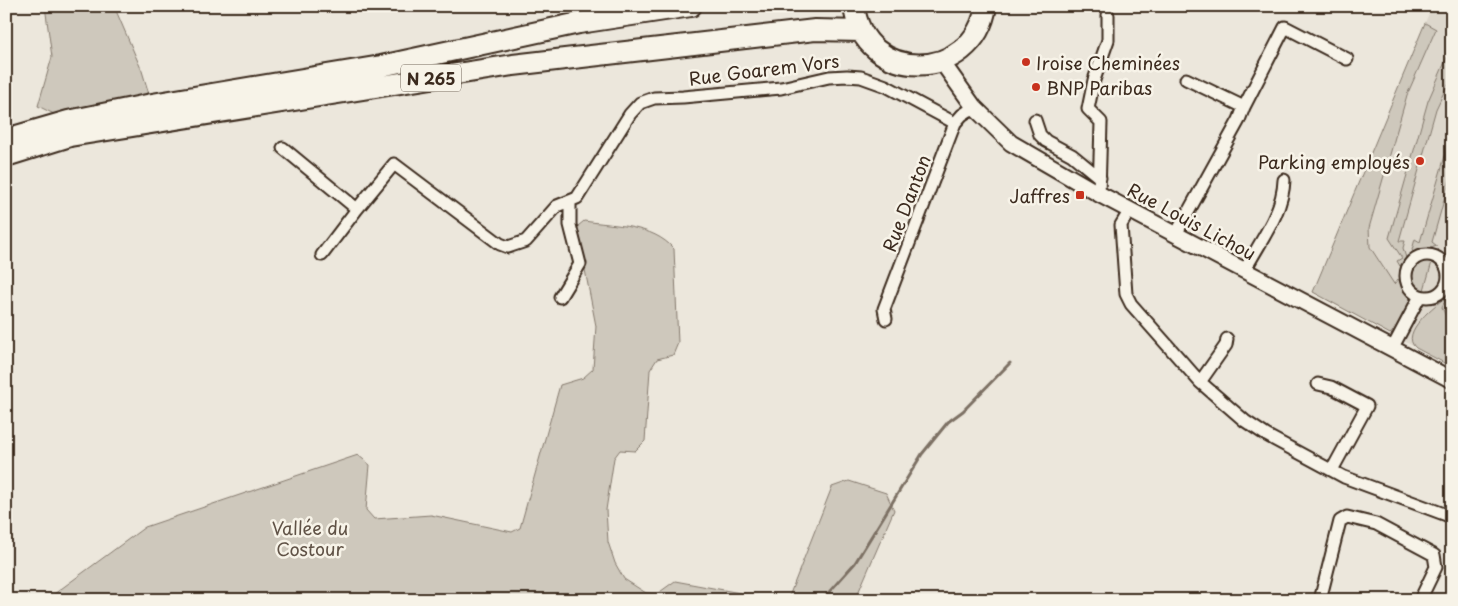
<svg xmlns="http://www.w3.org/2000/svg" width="1458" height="606" font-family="'Playpen Sans',sans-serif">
<rect width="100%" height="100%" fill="#ece7dc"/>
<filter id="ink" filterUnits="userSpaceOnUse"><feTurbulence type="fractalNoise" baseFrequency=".02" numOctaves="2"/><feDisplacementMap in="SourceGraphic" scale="10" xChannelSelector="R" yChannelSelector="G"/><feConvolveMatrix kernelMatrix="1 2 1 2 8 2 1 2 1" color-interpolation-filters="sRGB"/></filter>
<g filter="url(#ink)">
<path fill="#ddd7cc" d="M1432,6h20v361l-139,-75z"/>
<path fill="#cec8bc" stroke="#84796d" d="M45,6h69l28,65 10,33 -84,17 -30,-15 14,-49z
M1425,23l11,6 -29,66 -38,133 1,19 24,37 4,-5c3,5 9,11 11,17 4,11 -10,31 -19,38l-77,-42z
M1452,46v29l-16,34 -37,132h6l-2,7 3,10 -6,8 -3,-5 5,-3 -13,-20 39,-137z
M1452,132v40l-20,70 5,4 -23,7 -2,-3 3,-11 5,3z
M584,221c31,5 68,3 90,28l4,94 -5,12 -16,4 -7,11 -5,71 -10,10 -15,-1 -6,8 -8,52 2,32 7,21 9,16 22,14 11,1 18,-13 103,19h-732l99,-73 213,-72 12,10 -4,45 8,9 57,-4 81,17 8,-4 40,-143 23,-7 10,-9 3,-43 -18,-92v-8z
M1425,261l7,1 -8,28 -4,1c-12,-11 -9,-25 5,-30z
M1447,296l-5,11 5,12 5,3v45l-36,-19c-18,-15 21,-44 31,-52z
M849,481l37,12 8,17 -39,90h-71l6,-6 42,-107z"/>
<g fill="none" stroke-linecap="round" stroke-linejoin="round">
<path stroke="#7c7064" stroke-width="3" d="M822,600l33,-37 67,-109 26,-32 15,-11 47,-48"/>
<g stroke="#3b2a1e" stroke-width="15">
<path id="street" d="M1186,79l58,28
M1035,120l5,15 6,6 26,14 28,23
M283,148l74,61 37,-45 106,80 8,3 18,-6 31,-35 20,-8 53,-84 10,-11 14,-5 29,-1 98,-9 48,-11 18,-1 14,1 25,9 69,37
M1099,194l2,-72 -13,-13 6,-29 14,-40v-25
M1130,210l-9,15 5,69 5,10 69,78 45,39 21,14 78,42 108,40
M1176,234l63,-114 5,-13 41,-80 62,32
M1406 276a21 21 0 1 1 42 0a21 21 0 1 1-42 0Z
M322,255l35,-46
M1245,270c15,-29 38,-57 39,-90
M560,297l20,-33 -10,-39v-23
M886,319l-2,-10 71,-186 7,-8 12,-8
M1393,347l27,-51
M1200,382l26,-37 1,-6
M1318,384l13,3 36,19 -35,64
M1320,600l20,-79 7,-4 29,7 58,31 2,12 -16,33"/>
</g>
<g stroke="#3b2a1e" stroke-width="19">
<path id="secondary" d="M942,62l32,45 37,36 88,51 353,186"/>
</g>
<g stroke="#3b2a1e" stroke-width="24">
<path id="highway" d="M854,6c9,78 120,78 132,0
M6,139l62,-18 84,-17 229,-38 198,-43 112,-17
M6,156l64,-20 443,-71 302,-35 46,1"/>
</g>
<use href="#street" stroke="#f7f3e8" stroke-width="11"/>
<use href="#secondary" stroke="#f7f3e8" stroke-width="15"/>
<use href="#highway" stroke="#f7f3e8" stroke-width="20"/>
</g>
</g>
<g fill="#c8321e" stroke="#f7f3e8" stroke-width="2">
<circle cx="1026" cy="62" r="5"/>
<circle cx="1036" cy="87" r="5"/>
<circle cx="1420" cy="161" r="5"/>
<rect x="1075" y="190" width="10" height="10" rx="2.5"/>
</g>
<g text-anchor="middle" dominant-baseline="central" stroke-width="5" stroke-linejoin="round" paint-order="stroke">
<rect fill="#f7f3e8" stroke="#73665b" stroke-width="1" x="401" y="64.5" width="60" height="27" rx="4"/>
<g font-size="16" font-weight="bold" fill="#3b2a1e">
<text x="431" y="78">N 265</text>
</g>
<g font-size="18" fill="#3b2a1e" stroke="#f7f3e8" text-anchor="start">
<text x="1036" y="62">Iroise Cheminées</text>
<text x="1046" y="87">BNP Paribas</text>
<text x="1410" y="161" text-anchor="end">Parking employés</text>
<text x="1070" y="195" text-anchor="end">Jaffres</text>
</g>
<g font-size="18" fill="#3b2a1e" stroke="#f7f3e8">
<text transform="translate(764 69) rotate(-7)">Rue Goarem Vors</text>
<text transform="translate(906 203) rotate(-69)">Rue Danton</text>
<text transform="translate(1192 221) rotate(28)">Rue Louis Lichou</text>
</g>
<g font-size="18" fill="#605246" stroke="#f7f3e8">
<text x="310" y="527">Vallée du<tspan x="310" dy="21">Costour</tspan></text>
</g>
</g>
<rect width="1458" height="606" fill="none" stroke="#f7f3e8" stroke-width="25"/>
<rect x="12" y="12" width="1433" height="581" fill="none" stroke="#3b2a1e" stroke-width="2" filter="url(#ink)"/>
</svg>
